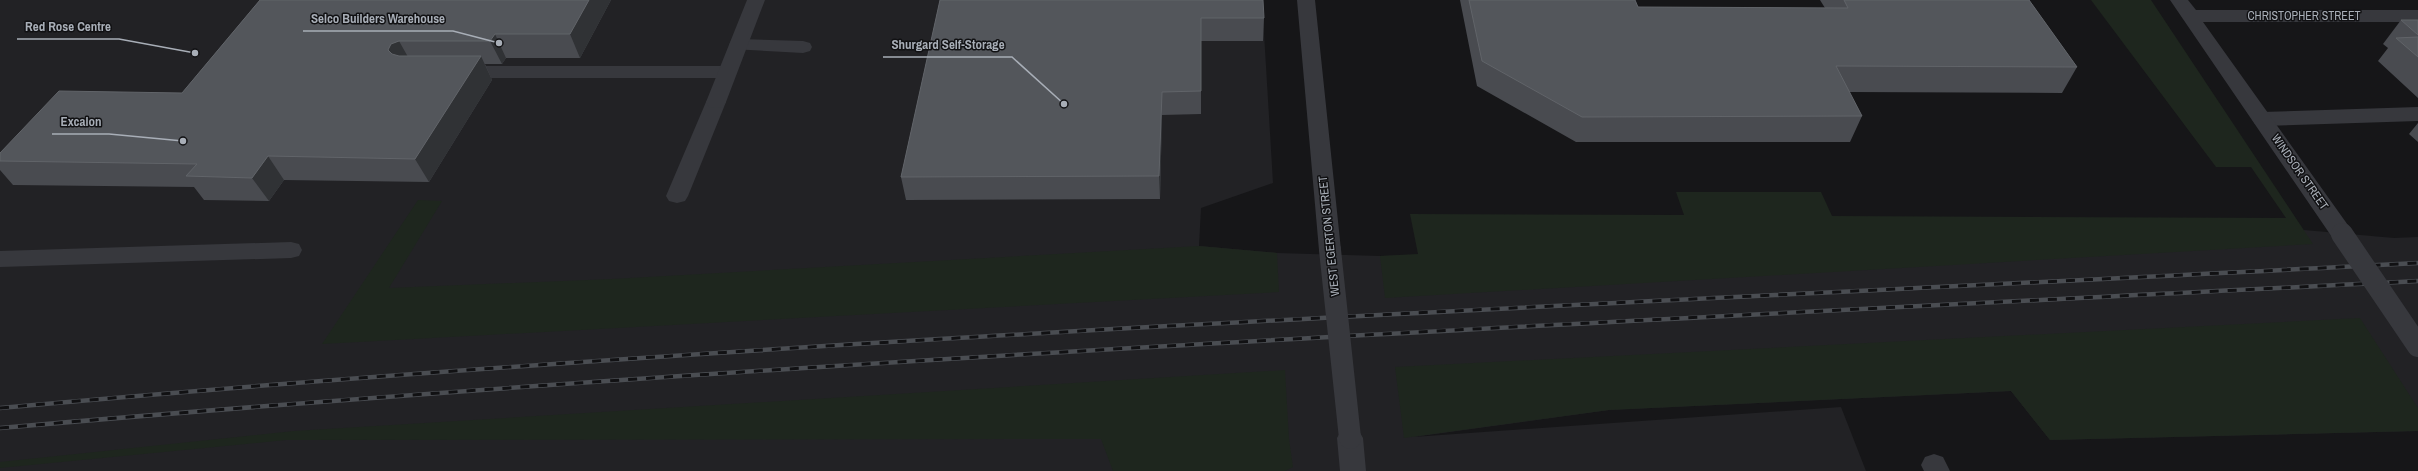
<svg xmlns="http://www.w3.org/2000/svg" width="2418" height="471" font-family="'Archivo Narrow',sans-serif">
<rect width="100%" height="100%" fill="#161618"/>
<path fill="#222225" d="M0,0h1262l11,183 -72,25 -2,38 78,7 103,3 924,-26 90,8 24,-1v194l-368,9 -39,-49 -402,19 -196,27 428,-30 25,64h-1866z"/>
<path fill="#1e261e" d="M2091,0h60l162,244 -928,54 -5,-42 38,-2 -8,-40 274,1 -8,-23h145l11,24 454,2 -35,-51h-35z
M418,200l24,1 -53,87 223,-9 587,-33 78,7 2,39 -957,52z
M2360,318l58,90v23l-368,9 -39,-49 -402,19 -205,28 -9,-71z
M1285,370l4,69 4,28 -8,4h-172l-12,-32 -815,1 -286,28v-6l294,-31z"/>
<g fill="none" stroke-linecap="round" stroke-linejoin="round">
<path fill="#37383d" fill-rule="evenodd" d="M738,39l65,2 7,2 2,4 -2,4 -7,2 -72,-4 -2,-4 2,-4z
M458,66h269l7,2 3,4 -3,4 -7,2h-269l-7,-2 -3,-4 3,-4z
M716,96l7,1 3,5 -38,94 -3,5 -8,2 -8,-2 -3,-5 40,-94 3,-5z
M2418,107v14l-156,5 -7,-2 -3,-5 3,-5 7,-2z
M291,242l8,2 3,6 -3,6 -8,2 -291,9v-16z
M1934,454l9,3 7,14h-26l-3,-6 4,-8z"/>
<path fill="#37383d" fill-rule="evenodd" d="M747,0h18l-39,102 -3,5 -7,1 -7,-1 -3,-5z
M1297,0h18l26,250 -3,6 -8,2 -8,-2 -3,-6z
M2170,0h18l8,10h222v12h-215l147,206 3,6 -3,6 -8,2 -8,-2z
M1350,428l9,3 4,7 3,33h-26l-3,-33 4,-7z"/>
<g stroke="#4a4d52" stroke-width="4.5">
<path id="rail" d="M0,408c804,-73 1612,-103 2418,-145
M0,428c805,-70 1612,-106 2418,-147"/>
</g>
<use href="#rail" stroke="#111113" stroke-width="3" stroke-dasharray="9" stroke-linecap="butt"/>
<path stroke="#37383d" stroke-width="22" d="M2342,234l76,112
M1330,250l20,188"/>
</g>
<path fill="#494b50" d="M260,0h351l-31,58h-74l-4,6h-17l7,16 -63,102 -145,-2 -15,21 -65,-1 -10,-13 -181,-2 -13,-15v-17l182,-60z
M940,0l324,18 -1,23h-62v73l-39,1 -2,84 -254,1 -5,-23z
M1460,0h175l3,7 187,1 -5,-8h209l48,67 -15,26 -213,-1 13,24 -12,26h-274l-99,-56z
M2401,20h17v78l-40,-37 10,-13 -5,-4z
M2418,123v19l-9,-8z"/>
<path fill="#303235" d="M589,0h22l-31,58 -10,-24z
M495,34l11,24 -4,6 -12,-23z
M399,41l13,23 -11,9 -13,-23 3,-6z
M481,56l11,24 -63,102 -14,-23z
M1162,92v23l-2,84 -1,-23z
M268,156l16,24 -15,21 -17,-23z"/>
<path fill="#53565b" stroke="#616469" d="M260,0h329l-19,34h-75l-5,7h-91l-8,3 -3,6 4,4 7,2h82l-66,103 -147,-3 -16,22 -66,-2 11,-12 -197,-3v-8l59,-62 123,2z
M940,0h323l1,18h-63v73l-39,1 -3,84 -258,1z
M1469,0h166l3,7 210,1 -4,-8h185l48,67 -241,-1 26,50 -280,1 -100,-56z
M2401,20h17v15z
M2418,37v20l-22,-19z"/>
<g text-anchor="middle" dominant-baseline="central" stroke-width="3" stroke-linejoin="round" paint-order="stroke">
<g font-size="12" fill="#a8aeb7" stroke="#111113">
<text x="2304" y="16">CHRISTOPHER STREET</text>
<text transform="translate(2300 172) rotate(55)">WINDSOR STREET</text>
<text transform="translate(1329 236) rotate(-96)">WEST EGERTON STREET</text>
</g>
</g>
<path fill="none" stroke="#a8aeb7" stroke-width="1.5" d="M499 43L453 31H303M195 53L119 39H17M1064 104L1012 57H883M183 141L109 134H52"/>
<g fill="#a8aeb7" stroke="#111113" stroke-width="1.5">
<circle cx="499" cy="43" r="4"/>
<circle cx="195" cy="53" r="4"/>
<circle cx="1064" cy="104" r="4"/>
<circle cx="183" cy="141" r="4"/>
</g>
<g font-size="13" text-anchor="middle" font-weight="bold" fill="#a8aeb7" stroke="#111113" stroke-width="3" stroke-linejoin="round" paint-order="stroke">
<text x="378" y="23">Selco Builders Warehouse</text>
<text x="68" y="31">Red Rose Centre</text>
<text x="948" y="49">Shurgard Self-Storage</text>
<text x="81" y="126">Excalon</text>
</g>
</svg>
